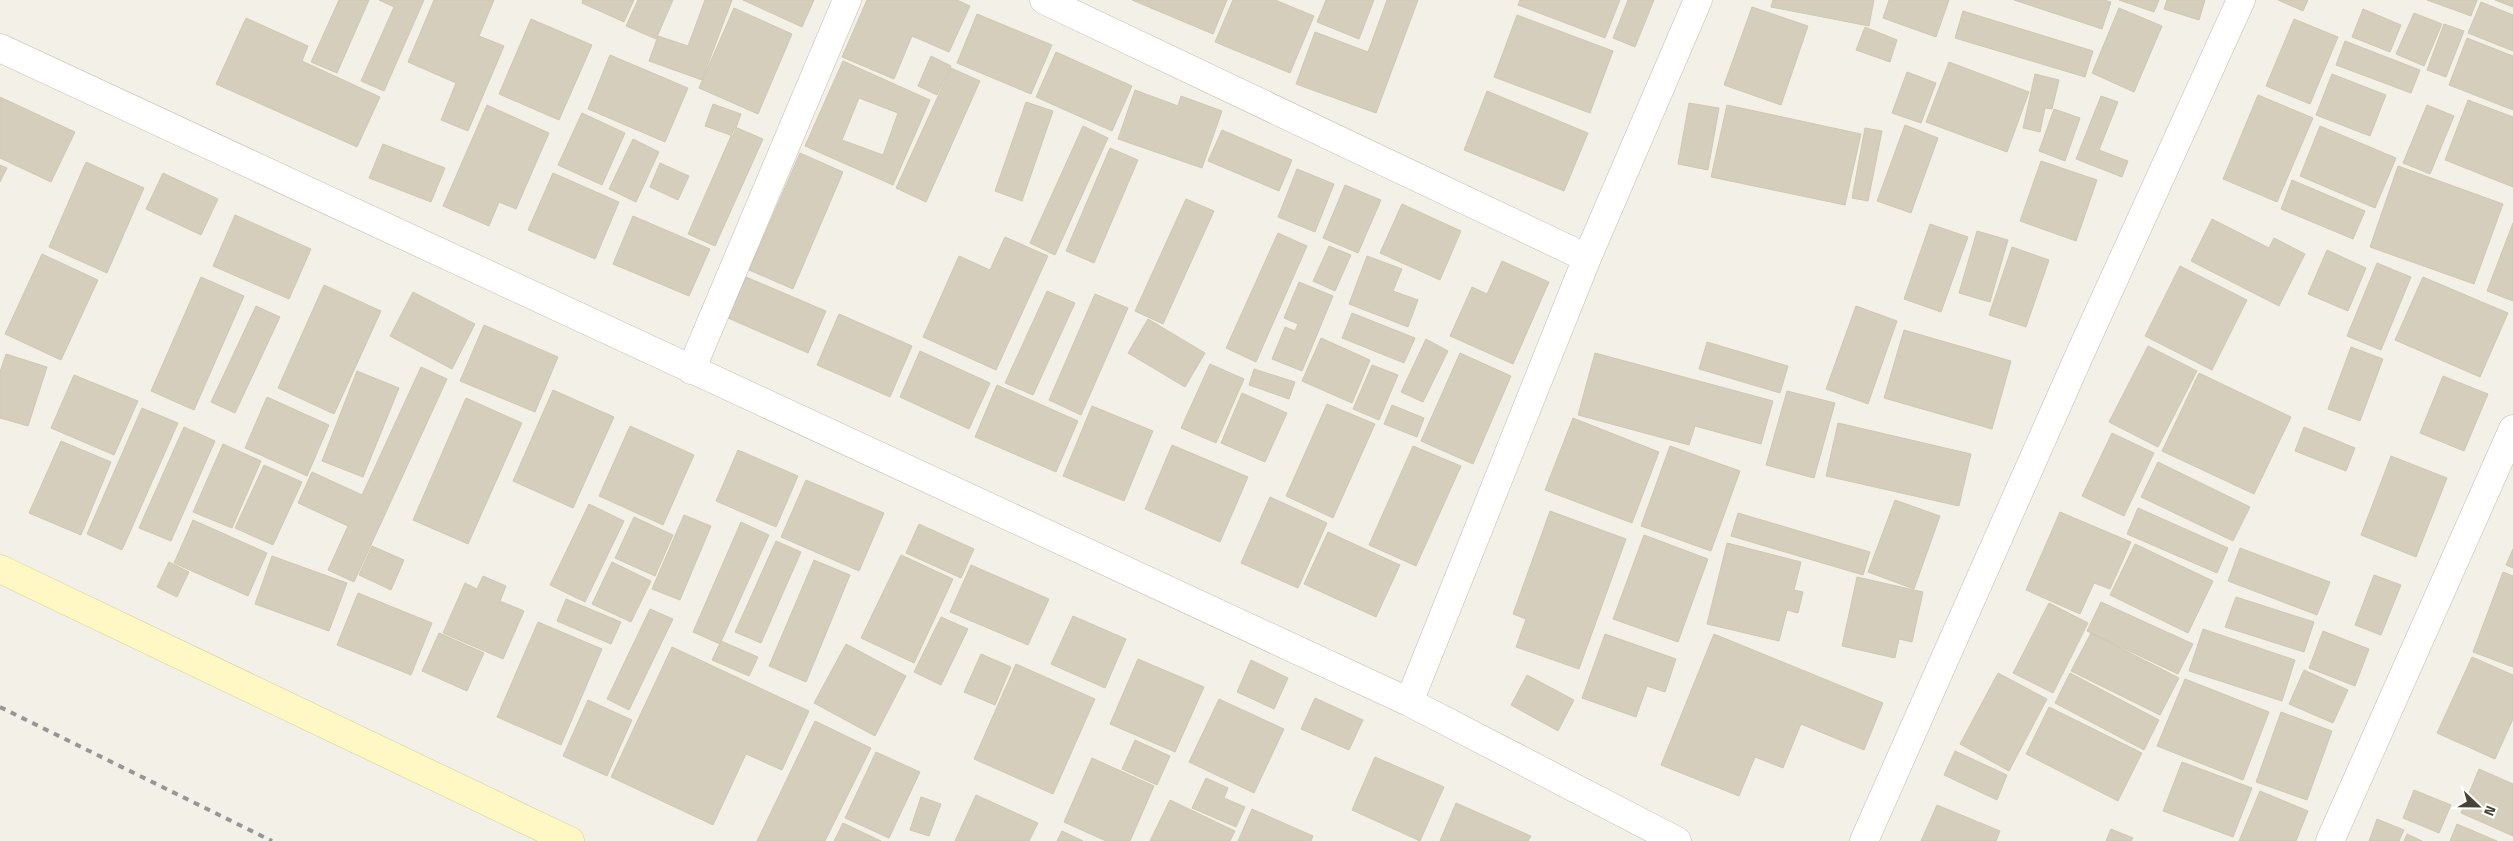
<svg xmlns="http://www.w3.org/2000/svg" width="2513" height="841" font-family="'Titillium Web',sans-serif">
<rect width="100%" height="100%" fill="#f3f1e7"/>
<path fill="#d5cebc" stroke="#d0c7af" fill-rule="evenodd" d="M339,0h30l-32,73 -26,-11z
M379,0h45l-40,91 -23,-10 33,-74z
M434,0h60l-15,36 25,10 -36,85 -27,-11 15,-37 -48,-21z
M583,0h51l-10,22 -42,-19z
M638,0h35l-17,39 -30,-13z
M705,0h27l-30,80 -53,-19 9,-25 30,10z
M743,0h71l-12,27z
M867,0h90l13,6 -21,46 -37,-16 -18,43 -52,-22z
M1132,0h95l-14,34z
M1233,0h42l39,16 -24,57 -75,-31z
M1326,0h48l-15,39 -42,-17z
M1387,0h31l-42,113 -80,-29 19,-52 53,20z
M1520,0h100l-15,38 -87,-33z
M1628,0h26l-19,47 -22,-9z
M1773,0h101l-5,26 -98,-19z
M1889,0h60l-13,37 -53,-19z
M2014,0h90l7,2 -9,27z
M2119,0h40l-5,12z
M2167,0h38l-6,20 -35,-11z
M2278,0h30l-5,11z
M2427,0h50l-6,16z
M2495,0h18v7z
M2481,2l32,13v36l-45,-18z
M1752,7l56,19 -27,79 -57,-20z
M734,8l58,26 -34,80 -59,-26z
M2119,8l43,18 -28,66 -42,-19z
M2363,9l38,16 -11,27 -38,-15z
M1963,11l130,40 -8,26 -130,-39z
M2414,13l28,11 -18,42 -28,-12z
M977,14l75,31 -21,49 -74,-31z
M1517,15l96,36 -23,62 -96,-36z
M246,18l62,28 -6,15 78,36 -23,50 -141,-63z
M531,19l61,26 -33,75 -60,-26z
M2294,19l44,18 -28,67 -44,-18z
M2444,24l20,7 -18,46 -19,-7z
M1865,27l32,13 -7,22 -34,-12z
M2467,38l46,18v54l-64,-25z
M2345,41l75,29 -9,23 -75,-28z
M1056,52l76,34 -20,45 -76,-34z
M610,55l78,33 -23,54 -77,-33z
M931,56l20,10 -14,29 -19,-9z
M843,61l87,39 -37,85 -88,-39zM859,98l39,15 -15,42 -41,-15z
M1949,62l80,30 -22,60 -81,-30z
M951,68l29,13 -54,121 -30,-14z
M1907,72l29,11 -15,40 -29,-10z
M2035,74l24,6 -7,29 -7,-1 -5,24 -17,-4z
M2332,74l54,21 -16,41 -54,-21z
M1135,90l43,16 3,-10 41,15 -20,57 -84,-29z
M1487,91l101,42 -24,58 -100,-41z
M2258,95l55,23 -36,84 -54,-23z
M2101,96l17,6 -19,48 29,11 -6,16 -46,-18z
M0,97l75,35 -24,50 -51,-24z
M2468,100l45,17v70l-68,-27z
M1026,102l27,9 -31,90 -27,-10z
M1689,103l30,5 -11,62 -30,-6z
M713,104l28,10 -8,22 -28,-10z
M487,105l62,28 -33,76 -17,-7 -10,24 -46,-20z
M1727,105l134,29 -16,71 -134,-28z
M2427,105l27,11 -24,58 -27,-11z
M2054,109l26,9 -15,43 -26,-10z
M582,113l43,20 -23,52 -44,-20z
M1905,125l33,13 -27,75 -34,-12z
M1083,126l25,12 -53,117 -25,-12z
M2320,126l76,32 -21,50 -75,-32z
M735,127l28,12 -48,107 -27,-12z
M1865,128l17,3 -14,70 -16,-3z
M1222,130l70,30 -13,31 -71,-30z
M633,139l26,13 -23,50 -27,-13z
M383,144l62,24 -14,34 -62,-24z
M1110,148l28,12 -44,103 -28,-12z
M800,153l43,19 -50,117 -44,-19z
M2041,161l56,19 -21,61 -56,-20z
M86,162l58,26 -37,85 -58,-26z
M660,163l29,13 -11,24 -28,-13z
M0,165l7,3 -7,14z
M2398,166l105,38 -29,80 -104,-37z
M1297,169l37,15 -19,48 -37,-15z
M163,173l55,26 -17,36 -55,-26z
M553,173l66,29 -24,57 -67,-29z
M2292,180l73,31 -12,28 -72,-30z
M1345,185l36,15 -23,53 -35,-15z
M1186,199l28,12 -51,113 -28,-13z
M1402,204l59,27 -21,49 -60,-27z
M235,215l76,34 -22,50 -76,-33z
M633,216l77,33 -21,47 -76,-32z
M2212,219l57,29 5,-10 31,16 -26,52 -88,-45z
M2513,223v78l-26,-10z
M1930,224l38,13 -27,75 -37,-13z
M1977,231l31,9 -18,62 -31,-9z
M1278,233l29,13 -51,116 -30,-14z
M1005,237l43,19 -52,114 -73,-33 36,-81 31,14z
M1329,246l22,9 -16,36 -22,-10z
M2012,247l37,13 -23,67 -37,-12z
M2327,250l39,18 -18,43 -40,-17z
M42,254l56,26 -37,80 -56,-26z
M1367,256l35,13 -9,22 25,9 -10,27 -59,-23z
M1502,261l47,21 -36,82 -63,-28 22,-49 15,7z
M2377,263l34,14 -30,73 -34,-14z
M2180,266l67,34 -35,70 -67,-34z
M201,277l43,19 -50,114 -43,-19z
M746,277l80,34 -18,42 -80,-35z
M2423,277l85,36 -28,64 -85,-37z
M1299,282l34,14 -31,75 -30,-12 13,-32 10,4 3,-7 -14,-6z
M324,285l57,26 -47,103 -56,-26z
M1047,291l28,12 -42,92 -28,-12z
M413,292l62,32 -23,45 -62,-33z
M1095,294l33,14 -47,107 -32,-15z
M256,306l24,11 -45,96 -24,-11z
M1856,306l41,15 -29,83 -42,-15z
M1352,313l63,25 -11,25 -62,-25z
M839,314l73,32 -22,51 -73,-32z
M1148,319l57,34 -20,34 -57,-34z
M484,325l74,32 -23,55 -75,-31z
M1904,330l107,31 -19,68 -108,-31z
M1321,338l49,22 -18,43 -50,-22z
M1426,339l22,12 -25,51 -22,-10z
M1707,342l81,24 -8,27 -81,-24z
M2148,346l49,25 -39,76 -49,-25z
M2351,347l32,12 -23,62 -32,-12z
M920,351l70,32 -21,46 -69,-32z
M1460,353l51,23 -38,88 -52,-23z
M1595,353l178,48 -12,43 -66,-18 -6,19 -111,-30z
M6,354l41,13 -19,59 -28,-8v-46z
M1210,364l34,15 -28,64 -35,-15z
M1372,365l26,10 -19,45 -26,-11z
M421,367l26,12 -93,203 -26,-12 20,-44 -50,-23 14,-31 50,23z
M1254,369l41,13 -6,17 -40,-14z
M357,371l42,17 -36,89 -41,-16z
M2199,373l92,44 -37,77 -92,-43z
M74,375l64,26 -24,54 -63,-27z
M2443,376l45,18 -24,57 -44,-18z
M997,385l81,36 -22,51 -81,-35z
M553,390l61,27 -41,91 -60,-27z
M1787,391l48,12 -21,75 -48,-13z
M1242,393l45,20 -22,49 -44,-19z
M267,397l62,28 -22,51 -62,-28z
M466,398l56,25 -54,121 -55,-24z
M1327,404l48,20 -42,94 -47,-22z
M1392,405l32,13 -7,19 -33,-13z
M1092,406l61,25 -29,70 -61,-25z
M142,408l36,15 -56,127 -35,-16z
M1573,418l86,34 -27,71 -87,-33z
M1838,423l133,31 -12,52 -133,-30z
M630,426l64,29 -31,70 -64,-29z
M184,427l31,14 -44,100 -32,-13z
M2304,427l51,21 -9,23 -51,-20z
M2112,433l42,20 -30,63 -42,-20z
M61,441l50,21 -30,73 -52,-22z
M223,444l38,17 -29,67 -39,-16z
M1172,445l76,32 -28,65 -75,-33z
M1413,446l48,20 -45,100 -47,-21z
M1670,446l70,25 -29,80 -70,-25z
M738,450l60,26 -22,51 -60,-26z
M2391,456l56,22 -31,79 -55,-22z
M2158,462l92,45 -17,34 -92,-44z
M264,465l38,17 -29,63 -38,-17z
M806,480l78,33 -25,58 -78,-34z
M1270,497l57,26 -29,65 -57,-25z
M1895,500l45,16 -26,73 -46,-17z
M589,504l35,17 -39,81 -35,-17z
M2138,508l90,40 -11,25 -90,-39z
M1550,511l76,28 -47,130 -63,-22 10,-28 -13,-5z
M2060,512l71,30 -21,47 -16,-6 -14,31 -54,-24z
M1738,513l132,39 -7,23 -132,-39z
M684,515l27,11 -31,74 -28,-11z
M634,517l39,18 -18,41 -40,-18z
M193,520l74,33 -19,43 -74,-33z
M741,522l28,13 -49,109 -27,-12z
M919,524l55,25 -13,29 -55,-25z
M1328,532l72,33 -24,52 -72,-33z
M1644,535l64,24 -30,83 -65,-23z
M776,541l25,11 -40,91 -26,-11z
M1727,543l74,19 -7,28 9,2 -5,21 -11,-3 -8,31 -72,-17z
M2135,544l78,37 -25,52 -78,-38z
M372,546l32,14 -13,30 -32,-15z
M2240,548l90,34 -13,33 -89,-34z
M2513,549v19l-7,-3z
M901,555l52,24 -39,84 -53,-25z
M272,556l75,27 -18,48 -74,-27z
M814,560l36,15 -44,107 -37,-16z
M169,562l20,10 -12,25 -20,-10z
M612,562l39,19 -20,41 -39,-18z
M971,565l78,34 -21,46 -78,-33z
M2503,572l10,4v91l-40,-15z
M2374,575l27,10 -20,50 -26,-10z
M483,576l23,10 -6,15 24,10 -21,48 -60,-26 22,-50 12,6z
M1857,577l66,15 -11,50 -13,-3 -4,19 -53,-12z
M358,593l74,30 -21,52 -74,-30z
M2236,597l78,25 -10,30 -79,-25z
M566,599l55,23 -10,22 -54,-23z
M2101,602l92,42 -15,30 -91,-43z
M2049,603l39,20 -35,70 -40,-20z
M650,609l23,10 -44,91 -22,-11z
M1073,616l53,23 -21,49 -54,-24z
M941,617l27,12 -27,56 -27,-13z
M538,622l64,27 -41,96 -64,-28z
M2203,629l92,31 -13,41 -93,-30z
M2323,631l46,18 -14,37 -46,-18z
M439,633l45,20 -17,38 -45,-20z
M2091,633l88,45 -19,37 -89,-44z
M1605,634l71,25 -11,33 -18,-6 -11,31 -54,-19z
M1714,634l169,69 -19,47 -63,-26 -18,44 -28,-11 -16,39 -78,-31z
M721,641l37,16 -9,19 -37,-16z
M846,644l60,32 -31,60 -61,-33z
M672,647l137,64 -27,59 -36,-16 -33,71 -102,-48z
M981,654l30,13 -16,38 -31,-13z
M2472,657l41,18v44l-18,40 -58,-26z
M1138,659l66,28 -29,65 -65,-28z
M1251,660l37,18 -14,31 -37,-17z
M1016,664l79,35 -42,95 -79,-35z
M2304,670l44,20 -15,33 -44,-19z
M1998,673l49,26 -38,72 -49,-27z
M2070,673l89,47 -15,30 -89,-47z
M1527,675l47,25 -16,31 -47,-26z
M2185,679l84,33 -26,68 -86,-34z
M1315,698l48,22 -14,30 -48,-21z
M1219,699l65,30 -30,64 -65,-31z
M588,700l44,20 -25,56 -44,-20z
M2049,707l93,46 -24,48 -92,-47z
M2281,712l51,19 -25,69 -51,-18z
M815,721l56,27 -46,93h-68z
M1135,740l35,16 -13,29 -35,-16z
M1955,751l52,24 -10,25 -53,-25z
M876,752l44,20 -31,66 -44,-20z
M1375,757l69,30 -24,54 -68,-31z
M1092,758l62,28 -24,55h-24l-42,-19z
M2182,762l70,26 -19,49 -70,-26z
M2479,769l34,15v52l-52,-23z
M1206,778l22,10 -4,10 21,9 -9,20 -44,-19z
M2414,790l37,15 -12,28 -36,-15z
M2260,791l48,20 -12,30h-57z
M976,795l62,28 -9,18h-74z
M921,797l20,7 -12,32 -19,-6z
M1170,800l65,31 -5,10h-80z
M1456,803l75,33 -3,5h-88z
M1937,805l63,26 -4,10h-75z
M1252,809l61,27 -2,5h-73z
M2377,819l27,11 -5,11h-30z
M843,823l38,18h-47z
M2457,824l40,17h-47z
M2111,829l22,9 -2,3h-25z
M1062,831l21,10h-26z
M2407,834l15,7h-18z"/>
<g fill="none" stroke-linecap="round" stroke-linejoin="round">
<g stroke="#bfbaa9" stroke-width="29">
<path id="minor" d="M1044,0l543,258
M0,48l1409,654 268,139
M691,370l156,-370
M1409,702l178,-444 111,-258
M1864,841l215,-485 162,-356
M2330,841l183,-412"/>
</g>
<g stroke="#d4cb96" stroke-width="29">
<path id="secondary" d="M0,569l570,272"/>
</g>
<use href="#minor" stroke="#fff" stroke-width="28"/>
<use href="#secondary" stroke="#fff8c5" stroke-width="28"/>
<path stroke="#969696" stroke-width="4" stroke-dasharray="6 6" stroke-linecap="butt" d="M0,707l272,134"/>
</g>
<g transform="translate(2478 806) rotate(112)" stroke="#ffffff" stroke-width="4" paint-order="stroke">
<path d="M0-4L9 19L0 12L-9 19Z" fill="#464236"/>
<text y="-8" font-size="14" font-weight="bold" text-anchor="middle" fill="#464236">N</text>
</g>
</svg>
